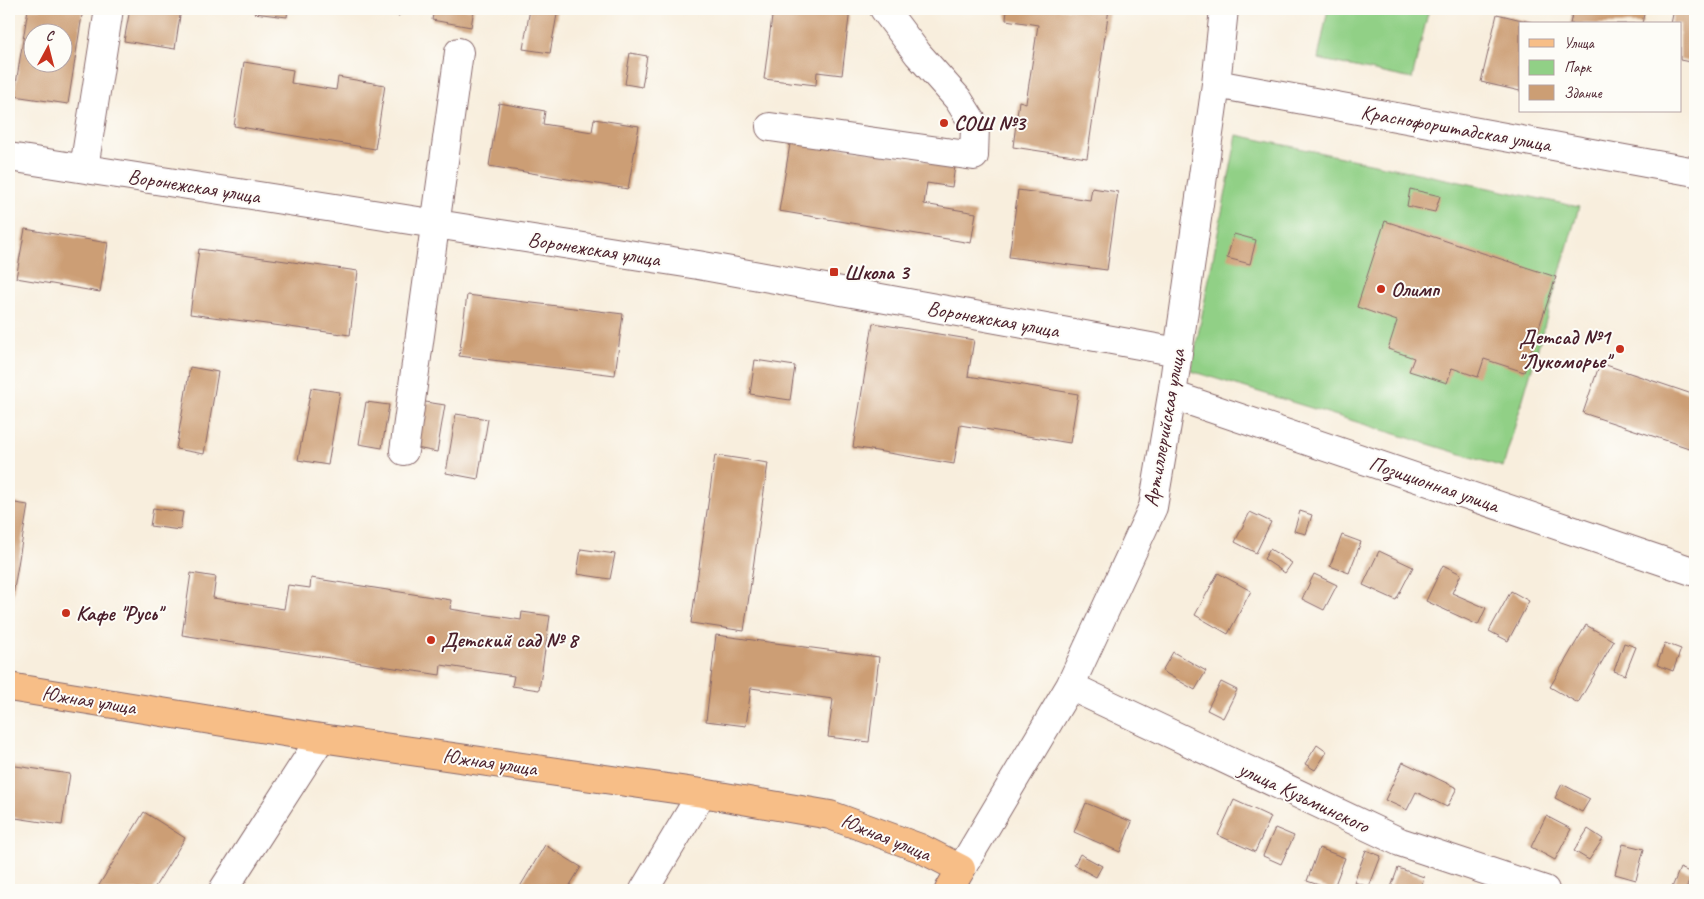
<svg xmlns="http://www.w3.org/2000/svg" width="1704" height="899" font-family="Caveat,sans-serif">
<rect width="100%" height="100%" fill="#fdfcf7"/>
<filter id="ink" filterUnits="userSpaceOnUse"><feTurbulence type="fractalNoise" baseFrequency=".02" numOctaves="2"/><feDisplacementMap in="SourceGraphic" scale="10" xChannelSelector="R" yChannelSelector="G"/><feConvolveMatrix kernelMatrix="1 2 1 2 8 2 1 2 1" color-interpolation-filters="sRGB"/></filter>
<filter id="wash" filterUnits="userSpaceOnUse"><feTurbulence type="fractalNoise" baseFrequency=".0096" numOctaves="4" result="noise"/><feDisplacementMap in="SourceGraphic" scale="20" xChannelSelector="R" yChannelSelector="G"/><feGaussianBlur stdDeviation="1.12" result="paint"/><feColorMatrix in="noise" values="0 0 0 0 0 0 0 0 0 0 0 0 0 0 0 0 0 1.4 0 .05"/><feComposite in="paint" operator="in"/></filter>
<g filter="url(#wash)">
<rect width="100%" height="100%" fill="#f8eedd"/>
<path fill="#91d086" stroke="#6e7858" d="M1328,9h101l-17,70 -94,-20z
M1237,135l342,72 -76,260 -312,-96z"/>
<g id="blocks">
<path fill="#cc9e74" fill-rule="evenodd" d="M28,9h55l-15,95 -54,-8zM32,32h30v30h-30z
M130,9h51l-6,40 -51,-8z
M255,9h33l-1,8 -33,-4z
M360,9h41l-2,7z
M434,9h40l-3,18 -39,-7z
M530,9h28l-8,44 -27,-4z
M773,9h77l-8,66 -25,-3 -1,13 -52,-6z
M1007,9h102l-22,149 -74,-11 6,-46 7,2 12,-78 -32,-5z
M1573,9h72l-3,15h-72z
M1674,9h21v54l-15,-3v-36h-9z
M1497,14l37,9 -14,1v67l-39,-9z
M630,53l17,3 -5,31 -17,-3z
M244,62l49,8 -2,13 45,7 2,-13 47,8 -10,64 -141,-23z
M499,103l46,8 -2,13 49,8 2,-13 45,7 -11,63 -139,-23z
M791,138l164,28 -3,21 -25,-4 -3,21 52,9 -5,30 -192,-32z
M1092,188l26,4 -11,78 -98,-13 9,-67 72,10z
M1410,189l30,7 -5,16 -28,-6z
M1385,221l171,56 -32,95 -40,-13 -6,18 -26,-9 -5,15 -38,-12 5,-13 -26,-9 9,-28 -40,-14z
M25,229l83,14 -8,49 -84,-14z
M1234,234l22,6 -6,24 -23,-6z
M199,249l159,22 -8,64 -160,-21z
M467,295l156,19 -8,61 -156,-19z
M873,323l101,17 -6,36 110,18 -8,49 -110,-18 -6,39 -101,-17z
M755,360l40,6 -5,34 -40,-6z
M1600,363l95,32v55l-112,-37z
M190,367l28,5 -14,82 -28,-5z
M311,388l29,4 -12,73 -30,-5z
M419,401l26,4 -8,47 -26,-5z
M366,402l23,3 -7,43 -23,-4z
M456,414l32,5 -10,60 -32,-6z
M715,455l53,8 -24,168 -53,-8z
M9,502l19,3 -18,108h-1z
M153,508l30,4 -3,18 -30,-4z
M1300,511l12,4 -6,19 -12,-3z
M1250,512l21,10 -15,31 -21,-11z
M1342,535l19,7 -12,31 -19,-7z
M581,549l34,5 -5,25 -33,-5z
M1270,549l22,14 -7,10 -21,-14z
M1379,551l34,16 -17,33 -33,-15z
M1443,565l18,9 -9,19 34,15 -8,17 -52,-24z
M191,573l25,4 -3,21 71,11 4,-24 22,3 1,-10 140,22 -1,9 71,11 1,-8 28,4 -11,74 -27,-4 2,-10 -73,-11 -1,10 -258,-40z
M1218,573l33,18 -23,43 -33,-19z
M1314,574l23,11 -13,25 -22,-11z
M1511,591l18,10 -21,40 -19,-10z
M1586,625l28,16 -36,62 -28,-16z
M716,635l163,22 -10,85 -41,-5 5,-38 -82,-11 -5,38 -40,-5z
M1624,643l12,4 -11,28 -11,-4z
M1665,643l16,6 -8,22 -16,-6z
M1173,652l33,19 -11,19 -33,-19z
M1221,682l16,8 -14,28 -16,-8z
M1317,745l10,7 -12,18 -10,-6z
M1403,762l54,26 -10,19 -31,-15 -9,18 -22,-10z
M9,765l61,9 -8,51 -53,-8z
M1562,784l28,15 -8,13 -27,-14z
M1234,800l37,17 -16,35 -37,-17z
M1086,803l46,19 -12,30 -46,-20z
M144,812l41,26 -32,52h-57z
M1546,816l25,13 -16,31 -24,-13z
M1275,828l19,8 -13,28 -18,-8z
M1588,829l15,10 -14,21 -15,-9z
M1623,844l21,5 -8,31 -21,-6z
M545,845l36,22 -14,23h-49z
M1319,848l26,10 -12,32 -26,-9z
M1366,850l15,6 -12,31 -15,-5z
M1080,854l22,12 -6,11 -22,-12z
M1398,868l26,9 -4,13h-30z
M1680,868l12,5 -6,17h-15z"/>
</g>
</g>
<g filter="url(#ink)">
<use href="#blocks" fill-opacity="0" stroke="#876769" stroke-width="1"/>
<g fill="none" stroke-linecap="round" stroke-linejoin="round">
<g stroke="#876769" stroke-width="30">
<path id="minor" d="M1216,84l479,88
M770,127l204,29 1,-30 -17,-27 -40,-45 -34,-45
M9,157l689,108 480,87
M84,168l25,-159
M1172,395l523,177
M404,451l55,-399
M1070,686l330,156 145,48
M961,869l109,-183 83,-179 19,-112 44,-311 8,-75
M223,890l98,-152
M644,890l58,-97"/>
</g>
<g stroke="#876769" stroke-width="30">
<path id="major" d="M9,687l312,51 381,55 128,22 90,33 41,21 -12,21"/>
</g>
<use href="#minor" stroke="#fff" stroke-width="28"/>
<use href="#major" stroke="#f7be87" stroke-width="28"/>
</g>
</g>
<g fill="#c8321e" stroke="#fdfcf7" stroke-width="2">
<circle cx="944" cy="123" r="5"/>
<rect x="829" y="267" width="10" height="10" rx="2.5"/>
<circle cx="1381" cy="289" r="5"/>
<circle cx="1620" cy="349" r="5"/>
<circle cx="66" cy="613" r="5"/>
<circle cx="431" cy="640" r="5"/>
</g>
<g text-anchor="middle" dominant-baseline="central" stroke-width="4" stroke-linejoin="round" paint-order="stroke">
<g font-size="21" font-weight="bold" fill="#4a1f2b" stroke="#fdfcf7" text-anchor="start">
<text x="954" y="123">СОШ №3</text>
<text x="844" y="272">Школа 3</text>
<text x="1391" y="289">Олимп</text>
<text x="1610" y="337" text-anchor="end">Детсад №1<tspan x="1610" dy="24">"Лукоморье"</tspan></text>
<text x="76" y="613">Кафе "Русь"</text>
<text x="441" y="640">Детский сад № 8</text>
</g>
<g font-size="21" fill="#4a1f2b" stroke="#fdfcf7">
<text transform="translate(1456 128) rotate(10)">Краснофорштадская улица</text>
<text transform="translate(194 186) rotate(9)">Воронежская улица</text>
<text transform="translate(594 249) rotate(9)">Воронежская улица</text>
<text transform="translate(993 319) rotate(10)">Воронежская улица</text>
<text transform="translate(1164 428) rotate(-80)">Артиллерийская улица</text>
<text transform="translate(1434 484) rotate(19)">Позиционная улица</text>
<text transform="translate(89 700) rotate(9)">Южная улица</text>
<text transform="translate(490 762) rotate(8)">Южная улица</text>
<text transform="translate(1304 797) rotate(25)">улица Кузьминского</text>
<text transform="translate(886 837) rotate(22)">Южная улица</text>
</g>
</g>
<rect width="1704" height="899" fill="none" stroke="#fdfcf7" stroke-width="30"/>
<rect x="1519" y="22" width="162" height="90" fill="#fdfcf7" stroke="#b5a4a5"/>
<rect x="1529" y="39" width="25" height="8" fill="#f7be87" stroke="#b5a4a5"/>
<text x="1564" y="48" font-size="15" fill="#4a1f2b">Улица</text>
<rect x="1529" y="60" width="25" height="15" fill="#91d086" stroke="#b5a4a5"/>
<text x="1564" y="72" font-size="15" fill="#4a1f2b">Парк</text>
<rect x="1529" y="85" width="25" height="15" fill="#cc9e74" stroke="#b5a4a5"/>
<text x="1564" y="98" font-size="15" fill="#4a1f2b">Здание</text>
<g transform="translate(48 48) rotate(7)"><circle r="24" fill="#fdfcf7" stroke="#b5a4a5"/>
<path d="M0-4L9 19L0 12L-9 19Z" fill="#c8321e"/>
<text y="-8" font-size="14" font-weight="bold" text-anchor="middle" fill="#4a1f2b">С</text>
</g>
</svg>
